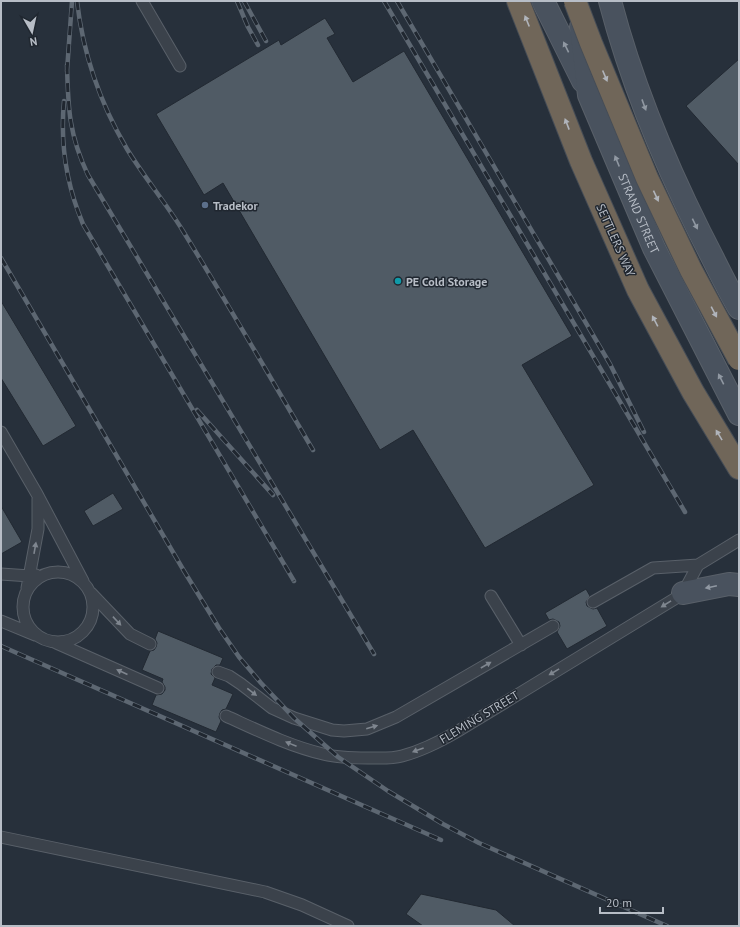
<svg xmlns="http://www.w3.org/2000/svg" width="740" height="927" font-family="'PT Sans',sans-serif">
<rect width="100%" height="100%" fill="#27303b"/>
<path fill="#505b65" stroke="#222932" d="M325,18l10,16 -8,4 26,44 51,-31 168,285 -50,29 72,120 -109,63 -72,-118 -33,20 -157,-267 -19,12 -48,-81 123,-74 2,5z
M739,59v106l-53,-59z
M1,301l75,125 -33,20 -42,-68z
M113,493l10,16 -30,17 -9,-15z
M1,506l21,36 -21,12z
M586,589l4,7 -4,6 1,4 6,3 4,-1 10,18 -40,23 -10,-17 3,-6 -1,-4 -6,-3 -4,1 -4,-7z
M158,631l65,27 -3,7h-4l-4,4 -1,5 4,4 -3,7 21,9 -7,15 -4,1 -2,3 -1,4 2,4 -5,11 -64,-27 4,-10 6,-1 3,-4v-3l-3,-5 1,-3 -21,-9 8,-19 4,-1 2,-3 1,-4 -2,-4z
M421,894l75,16 19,16h-92l-17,-12z"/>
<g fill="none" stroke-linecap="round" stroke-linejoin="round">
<g stroke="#596069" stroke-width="13">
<path id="lane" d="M142,1l38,65
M1,432l36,62 46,87
M23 607a35 35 0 1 1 70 0a35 35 0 1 1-70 0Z
M1,574l29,2 6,-1
M27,588l11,-59v-30
M91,593l39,41 20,10
M491,596l30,49
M593,602l60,-34 45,-3 41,-25
M1,621l34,14
M54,642l104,46
M218,672l11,4 12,8 31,24 22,10 38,12 12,1 23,-2 29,-12 157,-91
M226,716c31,14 63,30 97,38 15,4 30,4 45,4 12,0 23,1 34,-2 19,-5 39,-15 56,-25l223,-136 2,-2 15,-28
M1,837l264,55 37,13 46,21"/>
</g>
<g stroke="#596069" stroke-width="24">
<g id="secondary">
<path d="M543,1l40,80"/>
<path d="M610,1c21,80 53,158 90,232 13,25 25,51 39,75"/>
<path id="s1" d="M581,27l8,68 65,153 85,166"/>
<path d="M683,593l46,-9 10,1"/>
</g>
</g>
<g stroke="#464d56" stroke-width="24">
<path id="highway" d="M518,1l63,160 57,129 55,102 46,76"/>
</g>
<use href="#lane" stroke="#3b424b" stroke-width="11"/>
<use href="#secondary" stroke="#49525e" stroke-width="22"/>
<use href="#highway" stroke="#706659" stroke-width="22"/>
<g stroke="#5d6772" stroke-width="4.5">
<path id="rail" d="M77,1c6,53 23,102 50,148 17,28 39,54 56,82 45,73 87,146 130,219
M237,1l11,26 10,18
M244,1l22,40
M384,1l301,511
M397,1l213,363 34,68
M67,65c1,43 2,70 21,110l286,479
M67,71l5,-70
M64,101c-4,43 2,83 19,123l211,357
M1,258l183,313 35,57 20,29 22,26 33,35 44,39 50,34 55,33 36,19 188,83
M197,410l76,85
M1,646l440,194"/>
</g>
<use href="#rail" stroke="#202730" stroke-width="3" stroke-dasharray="9" stroke-linecap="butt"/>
<g stroke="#464d56" stroke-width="24" stroke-linecap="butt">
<path id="highway-bridge" d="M575,1l16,42 56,135 44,92 48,89"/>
</g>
<use href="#highway-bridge" stroke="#706659" stroke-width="22"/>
</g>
<defs><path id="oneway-solid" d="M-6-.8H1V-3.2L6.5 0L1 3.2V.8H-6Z"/></defs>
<g fill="#b0b4bb">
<use href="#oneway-solid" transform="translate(527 21) rotate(-112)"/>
<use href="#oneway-solid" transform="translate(605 76) rotate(67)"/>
<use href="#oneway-solid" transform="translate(567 124) rotate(-111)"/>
<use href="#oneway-solid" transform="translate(656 196) rotate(65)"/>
<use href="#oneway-solid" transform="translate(714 312) rotate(62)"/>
<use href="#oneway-solid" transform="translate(655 321) rotate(-118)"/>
<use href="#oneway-solid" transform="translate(719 435) rotate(-121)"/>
</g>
<g fill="#9098a2">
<use href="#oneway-solid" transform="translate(566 47) rotate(-116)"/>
<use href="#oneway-solid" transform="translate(644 105) rotate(70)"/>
<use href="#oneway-solid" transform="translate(617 161) rotate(-112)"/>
<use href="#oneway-solid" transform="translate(695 224) rotate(64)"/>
<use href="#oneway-solid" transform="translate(721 379) rotate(-117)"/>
<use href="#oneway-solid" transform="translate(711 587) rotate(168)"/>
</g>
<g fill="#7f868f">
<use href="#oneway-solid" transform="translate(35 548) rotate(-80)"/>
<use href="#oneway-solid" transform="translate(666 604) rotate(148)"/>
<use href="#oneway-solid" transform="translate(117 621) rotate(47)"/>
<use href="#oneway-solid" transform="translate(486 665) rotate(-30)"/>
<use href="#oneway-solid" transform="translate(122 672) rotate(-156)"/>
<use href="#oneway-solid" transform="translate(554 672) rotate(149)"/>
<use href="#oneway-solid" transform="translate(252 692) rotate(38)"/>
<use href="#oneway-solid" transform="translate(372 727) rotate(-16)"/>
<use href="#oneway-solid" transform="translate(291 744) rotate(-158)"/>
<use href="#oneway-solid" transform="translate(418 750) rotate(160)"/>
</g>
<circle fill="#5c6f8a" stroke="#202730" stroke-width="1.5" cx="205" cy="205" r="4"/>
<circle fill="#0f9aa8" stroke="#202730" stroke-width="1.5" cx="398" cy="281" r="4"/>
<g text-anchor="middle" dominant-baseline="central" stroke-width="3" stroke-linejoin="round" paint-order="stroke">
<g font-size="12" font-weight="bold" fill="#b7bdc6" stroke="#202730" text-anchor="start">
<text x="213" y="205">Tradekor</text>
<text x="406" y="281">PE Cold Storage</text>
</g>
<g font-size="12" fill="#b7bdc6" stroke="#202730">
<text stroke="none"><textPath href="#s1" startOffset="197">STRAND STREET</textPath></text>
<text transform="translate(616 240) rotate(66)">SETTLERS WAY</text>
<text transform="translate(479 717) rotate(-31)">FLEMING STREET</text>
</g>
</g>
<rect width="740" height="927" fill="none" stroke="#b7bdc6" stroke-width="4"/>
<g transform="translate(32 32) rotate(171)" stroke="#202730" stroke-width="3" paint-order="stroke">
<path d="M0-3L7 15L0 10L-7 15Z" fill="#b7bdc6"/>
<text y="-6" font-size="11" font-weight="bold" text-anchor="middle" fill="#b7bdc6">N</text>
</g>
<path d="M600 907v6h63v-6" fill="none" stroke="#b7bdc6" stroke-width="2"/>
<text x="606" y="907" font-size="12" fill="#b7bdc6" stroke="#202730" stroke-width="3" paint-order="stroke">20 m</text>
</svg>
